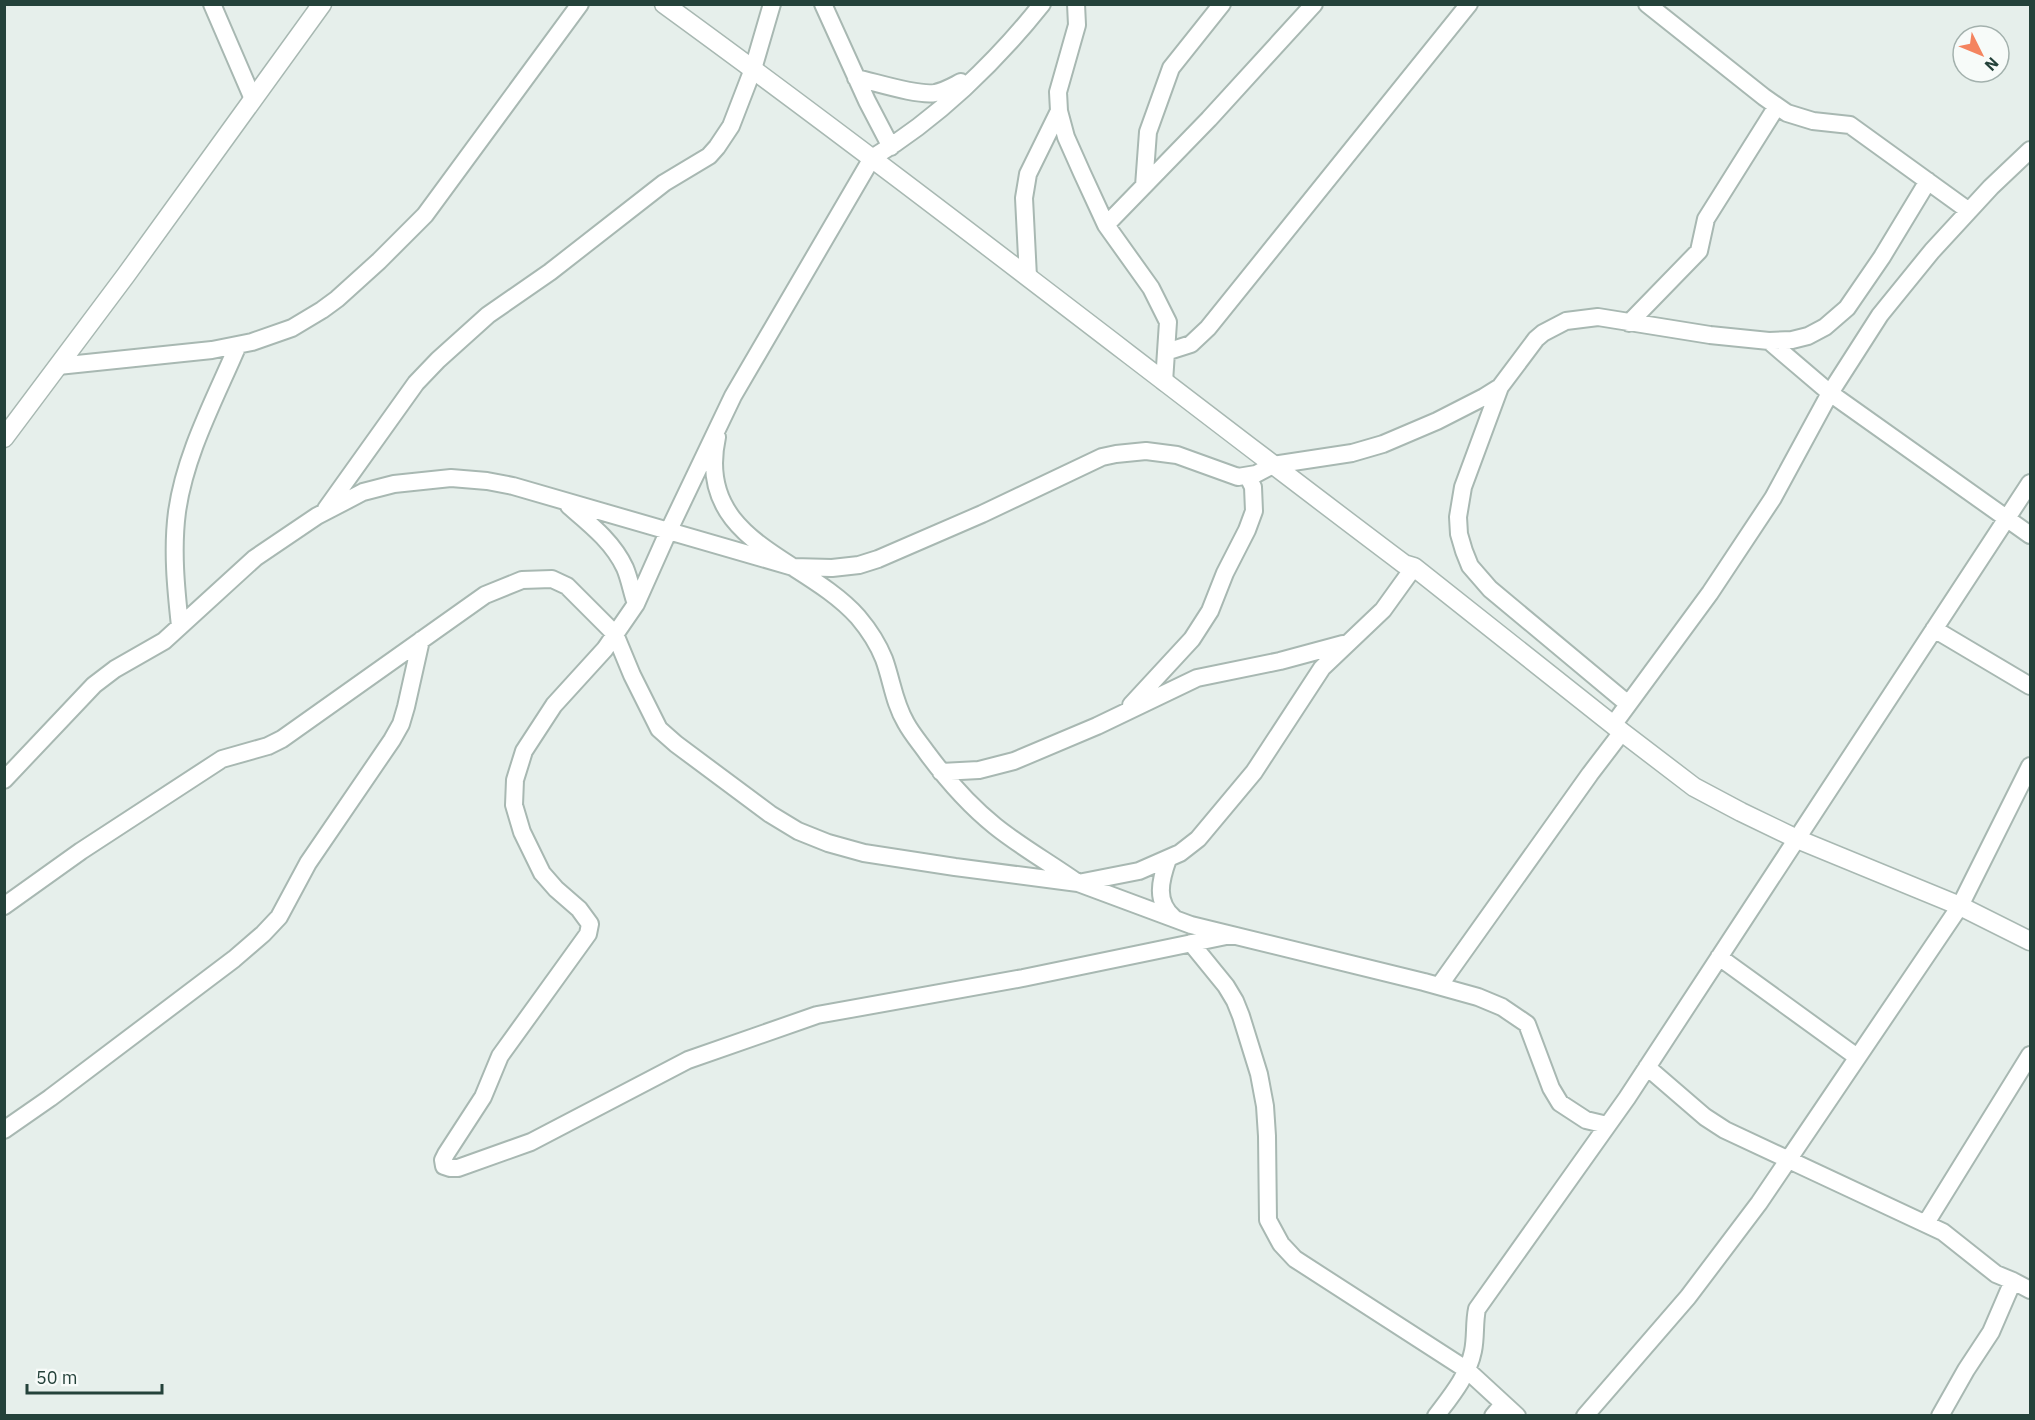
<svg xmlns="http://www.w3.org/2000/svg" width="2035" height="1420" font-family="'IBM Plex Sans',sans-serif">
<rect width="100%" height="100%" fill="#e6efeb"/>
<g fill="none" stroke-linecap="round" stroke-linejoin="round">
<g stroke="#a8b8b2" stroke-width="20">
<path id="minor" d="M212,4l41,95
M823,4l44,97 24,46
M1042,4c-46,58 -106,116 -170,154l-139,238 -64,134 -33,74 -31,45 -51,56 -30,46 -9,29 -1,25 8,27 20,41 14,16 23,20 11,15 -2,10 -88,122 -17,41 -37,57 -3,6 1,6 6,2h8l73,-26 157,-82 129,-45 206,-37 208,-43
M1076,4l1,21 -19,67 1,19 7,26 16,36 24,52 45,63 17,34 -4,60
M1647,4l117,93 23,16 26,8 37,4 119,86
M856,78c19,4 61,18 79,15 10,-2 18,-7 26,-11
M1144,186l4,-54 23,-64 51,-64
M1106,225l103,-106 105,-115
M1028,277l-4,-79 4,-24 31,-63
M1629,323l70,-72 7,-32 71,-113
M1769,341l61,52 200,142
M1166,352l25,-8 17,-16 261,-324
M58,366l154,-16 40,-8 40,-14 30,-18 15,-11 42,-38 46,-46 155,-211
M1500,387l-37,100 -5,30 1,17 5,17 6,15 20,23 138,115
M717,437c-23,105 88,120 141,180 11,13 20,27 26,42 8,22 10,44 22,64 6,11 14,20 21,30 20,27 42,52 68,73 26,21 55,37 83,57l61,-12 41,-18 18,-14 56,-67 68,-104 61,-58 31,-43
M569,506c21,18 44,36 56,62 5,12 7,25 11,36
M326,509l90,-126 22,-23 50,-45 62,-43 114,-89 45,-27 8,-9 14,-21 22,-57 19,-65
M180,626c-4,-37 -8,-76 -3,-114 8,-58 38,-113 61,-167
M1934,629l96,57
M1131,705l61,-66 18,-28 15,-38 22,-43 7,-19 -1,-24 -5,-10
M1613,725l97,-132 63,-95 57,-105 50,-78 52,-64 59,-64 39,-37
M941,772l38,-2 35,-9 83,-35 100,-48 83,-17 63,-17
M4,780l90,-95 21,-16 49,-28 91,-83 62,-42 46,-24 31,-8 57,-6 36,3 26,5 280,81 39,1 27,-3 19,-6 104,-45 120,-57 14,-3 30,-3 31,4 61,22 18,-3 17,-9 79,-12 31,-9 54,-23 47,-24 16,-10 36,-48 7,-6 23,-12 32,-4 112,18 59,6 23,-1 16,-4 17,-9 22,-19 35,-51 46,-76
M1168,859c-8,22 -13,43 6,59
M4,906l77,-55 141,-92 46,-13 14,-7 203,-144 37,-15 30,-1 15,7 48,48 17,41 27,54 17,15 94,70 28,17 30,12 36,10 91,14 123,16 113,42 233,57 54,15 24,10 25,17 24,64 9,15 26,17 21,5
M1191,943l35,43 9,15 6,15 18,58 6,32 2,30 1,84 13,24 14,15 172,111 50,46
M1719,957l138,100
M1439,986l151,-212 32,-42
M1647,1067l58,50 20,13 218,102 53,42 17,7 -22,51 -25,38 -26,46
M4,1130l46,-32 184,-139 29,-25 16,-17 29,-54 84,-123 9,-16 5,-17 15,-67
M1926,1223l104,-168
M2013,1281l17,9
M1436,1416c15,-20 32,-40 37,-65 3,-14 1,-28 4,-42l150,-211 403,-615
M1493,1416l10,-12
M1585,1416l103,-119 71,-94 201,-297 70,-140"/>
</g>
<g stroke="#a8b8b2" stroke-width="21">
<path id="tertiary" d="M664,4c250,182 493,374 740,560l10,3 208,165 72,55 47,25 56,27 163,67 70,35
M4,438l122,-163 196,-271"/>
</g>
<use href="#minor" stroke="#fff" stroke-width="16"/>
<use href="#tertiary" stroke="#fff" stroke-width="18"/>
</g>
<rect width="2035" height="1420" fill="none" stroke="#24423a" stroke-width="12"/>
<g transform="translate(1981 54) rotate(133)"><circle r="28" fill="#f7fbf9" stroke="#a3b1ad" stroke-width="1.5"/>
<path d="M0-4.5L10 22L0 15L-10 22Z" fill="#f4845f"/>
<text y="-9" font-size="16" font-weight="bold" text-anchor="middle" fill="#24423a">N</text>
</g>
<path d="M27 1384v9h135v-9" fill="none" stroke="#24423a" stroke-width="3"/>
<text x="36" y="1384" font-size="18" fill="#24423a" stroke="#f7fbf9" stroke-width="4.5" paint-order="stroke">50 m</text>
</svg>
